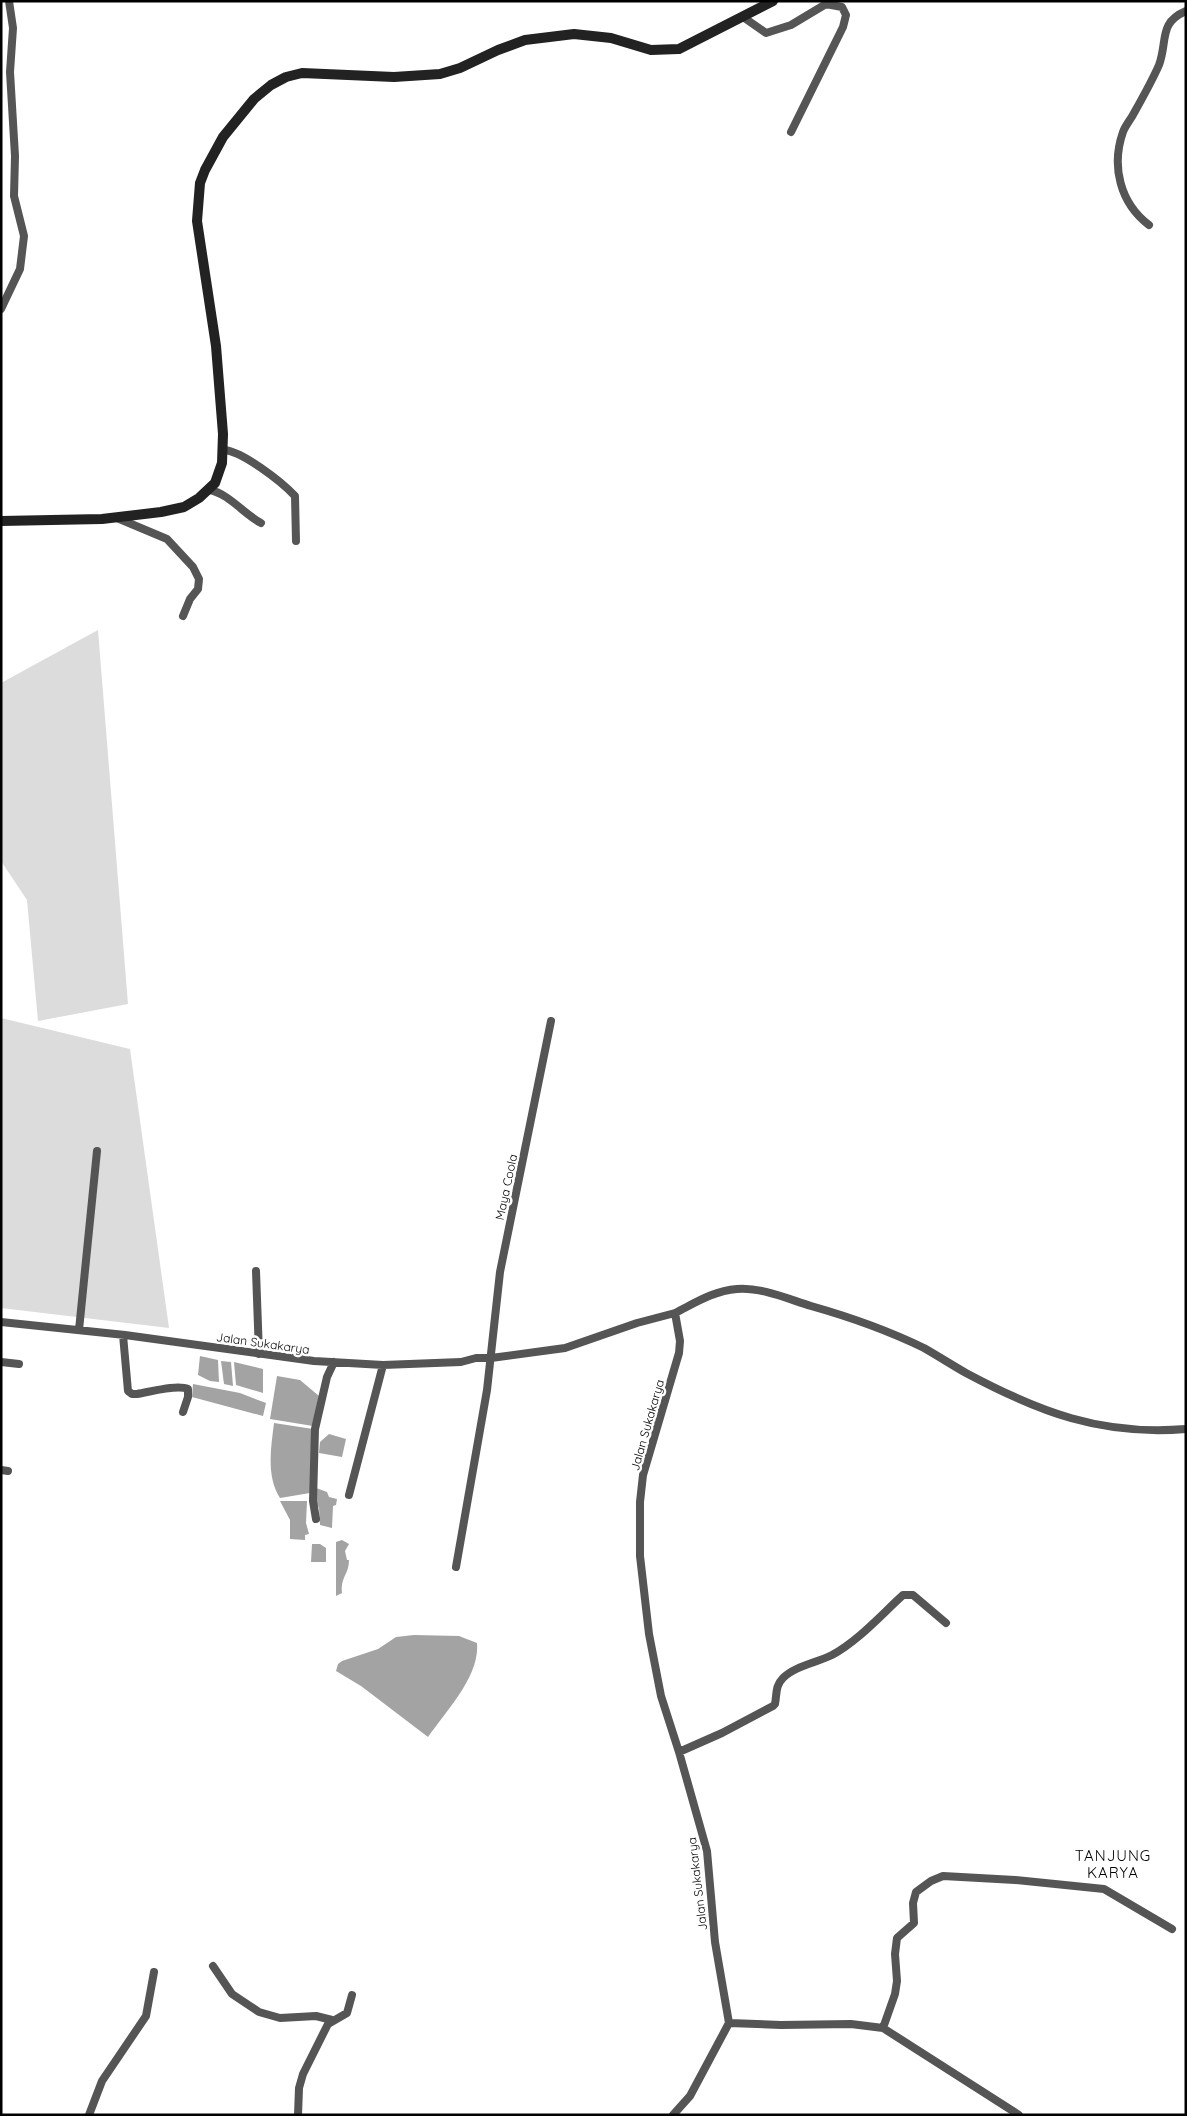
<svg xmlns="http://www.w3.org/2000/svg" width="1187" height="2116" font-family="Quicksand,sans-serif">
<rect width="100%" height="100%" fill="#fff"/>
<path fill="#dcdcdc" d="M98,630l30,374 -90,17 -11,-121 -26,-39v-178z
M1,1018l129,31 39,279 -168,-20z"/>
<path fill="#a3a3a3" d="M200,1356l18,4 1,22 -9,-1 -12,-6z
M221,1361l10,1 2,24 -9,-2z
M234,1362l29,7v24l-27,-8z
M277,1376l23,4 19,16 -6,30 -43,-7z
M193,1384l47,9 26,10 -3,13 -71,-19z
M274,1423l39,6 -3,64 -30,5c-14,-22 -9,-50 -6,-75z
M329,1434l17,5 -4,18 -23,-4 1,-11z
M316,1488l11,4 2,5 8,2 -1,6 -3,1 -1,22 -12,-3 -1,-17 -4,-7z
M280,1501h27l-1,22 3,11 -4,1v5l-15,-1v-19z
M342,1540l7,4 -4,7 2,9h2c0,15 -9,17 -7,33l-6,3v-54z
M312,1544h8l6,4v14h-15z
M414,1635l45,1 18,7c3,33 -31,68 -49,94l-67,-51 -25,-15 2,-7 4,-3 36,-12 18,-12z"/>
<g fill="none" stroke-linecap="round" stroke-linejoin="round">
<path stroke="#555" stroke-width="8" d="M743,17l23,16 25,-8 35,-21 16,3 4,8 -3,12 -52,105
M1149,225c-29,-22 -38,-59 -26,-93 2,-6 8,-13 11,-19 9,-16 18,-32 25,-48 9,-24 -1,-42 27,-54
M1,309l19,-40 4,-33 -10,-40 1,-40 -5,-84 3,-44 -4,-27
M223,450c18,0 59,32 72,46l1,45
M210,490c19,4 34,24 51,33
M117,518l50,21 26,28 6,12 -1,10 -8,10 -7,17
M256,1271l3,83
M675,1313c20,-10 38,-22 62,-24 24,-2 51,10 74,17 39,11 76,24 113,42 14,8 28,17 42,25 73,39 135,63 220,56
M1,1322l124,13 189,26 69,4 78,-3 15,-4h15l74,-10 72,-25 38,-10 5,28 -1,12 -36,122 -3,27v54l9,78 12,62 18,56 28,99 8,91 14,81 52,2 70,-1 32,4 136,87
M79,1330l18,-179
M123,1335l5,56 4,3h5c13,-2 40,-10 51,-5v8l-5,15
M1,1362l18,2
M1,1470l7,1
M349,1495l34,-130
M316,1519l-3,-18 2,-72 12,-52 7,-15
M456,1567l31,-177 13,-118 51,-251
M679,1752l43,-19 51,-27 2,-2c2,-10 0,-18 8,-26 12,-12 33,-15 49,-23 26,-14 49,-40 71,-60h10l33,28
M213,1966l19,28 27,18 21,6 36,-2 16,4
M883,2028l12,-34 2,-13 -2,-27 2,-16 17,-15 -1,-20 3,-11 15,-11 12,-5 72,4 89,9 68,40
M89,2115l13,-34 44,-65 8,-44
M298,2115l1,-27 4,-14 25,-50 19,-11 5,-18
M673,2115l17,-19 39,-73"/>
<path stroke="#222" stroke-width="10" d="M1,521l101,-2 59,-7 23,-5 15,-9 16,-15 7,-20 1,-29 -7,-88 -19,-125 3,-38 5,-13 18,-33 31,-38 17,-14 15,-8 16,-4 92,4 46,-3 20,-6 38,-18 27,-10 49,-6 37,4 40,12 28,-1 94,-48"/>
</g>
<g text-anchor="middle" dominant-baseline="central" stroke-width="5" stroke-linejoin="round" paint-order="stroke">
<g font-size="12" fill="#000" stroke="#fff">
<text transform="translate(506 1187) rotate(-78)">Maya Coola</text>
<text transform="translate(263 1343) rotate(8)">Jalan Sukakarya</text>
<text transform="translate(647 1425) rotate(-74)">Jalan Sukakarya</text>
<text transform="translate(697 1884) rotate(-97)">Jalan Sukakarya</text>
</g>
<g font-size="15" letter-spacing="1" fill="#000" stroke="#fff">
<text x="1113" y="1855">TANJUNG<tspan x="1113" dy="17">KARYA</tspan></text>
</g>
</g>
<rect width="1187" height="2116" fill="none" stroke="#000000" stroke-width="5"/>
</svg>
